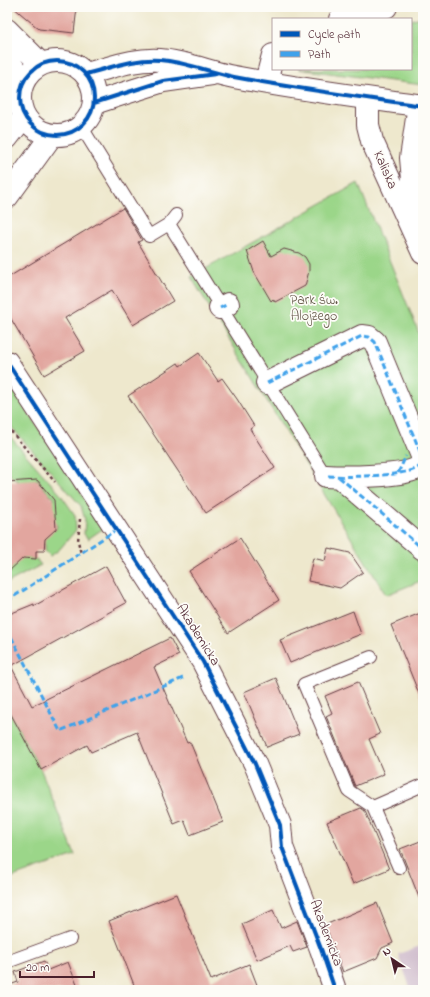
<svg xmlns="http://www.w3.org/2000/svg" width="430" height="997" font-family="'Indie Flower',sans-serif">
<rect width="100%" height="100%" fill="#fdfcf7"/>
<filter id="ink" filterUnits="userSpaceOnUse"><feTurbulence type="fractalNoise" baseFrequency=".025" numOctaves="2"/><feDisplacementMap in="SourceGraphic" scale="8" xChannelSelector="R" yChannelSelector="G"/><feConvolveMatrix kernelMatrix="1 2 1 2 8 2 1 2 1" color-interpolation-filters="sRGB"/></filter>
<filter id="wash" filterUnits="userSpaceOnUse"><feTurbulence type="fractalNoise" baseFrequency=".012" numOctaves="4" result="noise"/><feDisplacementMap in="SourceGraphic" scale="16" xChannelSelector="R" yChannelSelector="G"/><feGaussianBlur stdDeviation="0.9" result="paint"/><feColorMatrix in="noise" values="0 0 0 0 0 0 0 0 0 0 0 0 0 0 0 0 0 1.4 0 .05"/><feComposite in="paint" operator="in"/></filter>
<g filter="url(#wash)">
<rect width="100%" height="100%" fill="#eee8cd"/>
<path fill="#d0bdcd" d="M423,945v45h-12l-13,-36z"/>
<path fill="#9bd689" stroke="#727a5a" d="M423,16v69l-125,-16h113v-49z
M358,183l65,160v237l-37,15 -195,-318z
M7,380l97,148 -16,11 -4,-5 1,-14 -4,-14 -74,-84z
M7,433l54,62 14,20 1,15 -17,20 -9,6 -5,-5v-6l-4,-5 12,-10 1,1 2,-2 1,-3 -5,-7h3l-4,-19h3v-3l-3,-1 -12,-14v-3l-3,1v2l-19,1 1,-2 -2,-2 -1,1 -8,-9z
M25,553l4,5 7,1 5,6 -34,18v-22z
M7,707l34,63 34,85 -68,24z"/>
<g id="blocks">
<path fill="#e2a69f" d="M13,7h64l-3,26 -35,-4z
M123,208l19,32 -4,2 35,59 -40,24 -21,-35 -47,28 20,33 -41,24 -37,-63v-34z
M263,241l8,15 13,-7 15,4 6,4 4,7v7l-4,15 -30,16 -2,-3 -2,2 -17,-29 -7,-21z
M199,353l19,28 4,-3 15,21 17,27 -4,3 25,39 -69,45 -78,-117 50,-33 2,3z
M37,480l17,20 2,29 -11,10 -1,12h-8v8l-13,-1 -16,15v-91z
M240,538l39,62 -51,33 -39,-62z
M328,548l22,5 13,19 -23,16 -32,-7 5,-23 12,3z
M106,566l20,37 -115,63 21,40 138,-68 9,17 -25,12 33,76 3,-1 33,80 -33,13 -6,-15 -10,4 -37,-92 -46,20 -4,-7 -46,25 -34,-63v-92l27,-11v2z
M353,611l8,23 -71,29 -10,-23z
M423,612v89h-1l-31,-76z
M276,678l23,56 -32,13 -23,-55z
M358,682l22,52 -11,5 15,35 -29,12 -29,-70 6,-3 -7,-17z
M361,808l4,3 24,58 -36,15 -26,-62z
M423,840v64l-1,1 -22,-56z
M176,894l35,86 38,-16 10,26h-123l-27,-69z
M377,903l16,40 -11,5 -5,10 -34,14 -18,-47z
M273,910l8,18 16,-7 10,26 -14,5 -3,-6 -33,14 -15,-36z
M44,961l4,9 20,-8 11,28h-72v-4l11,-4 -3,-10z"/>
</g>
</g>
<g filter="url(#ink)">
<use href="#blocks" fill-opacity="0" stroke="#633d43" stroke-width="1"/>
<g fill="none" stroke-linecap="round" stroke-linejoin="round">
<g stroke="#633d43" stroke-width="14">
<path id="lane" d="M81,126l68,110 20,-12 7,-9
M169,224l159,256
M371,657l-67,27 45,107 24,16
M399,868l-26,-61 50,-22
M7,962l63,-23"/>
</g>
<g stroke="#633d43" stroke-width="24">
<path id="street" d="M340,19l46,-12
M266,82l7,-27
M368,99v26l4,16 51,112
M417,225l-6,-67 8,-53
M220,308l8,-4
M7,362l196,300 52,102 25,61 2,22 39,102 14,41
M267,383l95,-47 7,1 6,5 47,114c0,4 0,8 -3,11 -13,10 -76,10 -93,9
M339,477l84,72"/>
</g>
<g stroke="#633d43" stroke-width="24">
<path id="secondary" d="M7,30l34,34
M7,59l16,22
M20 98a37 37 0 1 1 74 0a37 37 0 1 1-74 0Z
M86,74c24,-6 49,-16 74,-14 26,2 49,12 74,17 63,12 126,20 189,29
M94,103l69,-22 49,-7
M7,138l17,-22
M7,197l45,-62"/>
</g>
<path stroke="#633d43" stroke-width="2.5" stroke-dasharray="3 3" stroke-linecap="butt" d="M7,427l48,55
M80,519l-2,22 3,13"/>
<use href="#lane" stroke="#fff" stroke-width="12"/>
<use href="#street" stroke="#fff" stroke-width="22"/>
<use href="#secondary" stroke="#fff" stroke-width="22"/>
<path stroke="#40a2eb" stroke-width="3" stroke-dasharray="6 3" stroke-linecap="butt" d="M220,308l8,-4
M267,383l95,-47 7,1 6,5 47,114c0,4 0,8 -3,11 -13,10 -76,10 -93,9
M398,473l8,-17
M339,477l84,72
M7,601l109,-71
M7,629l53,102 123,-53"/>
<g stroke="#fdfcf7" stroke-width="6">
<path id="cycleway" d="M20 98a37 37 0 1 1 74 0a37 37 0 1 1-74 0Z
M86,74c24,-6 49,-16 74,-14 26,2 49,12 74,17 63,12 126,20 189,29
M94,103l69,-22 53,-7
M7,362l196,300 52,102 25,61 2,22 39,102 14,41"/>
</g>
<use href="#cycleway" stroke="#0057b8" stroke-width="4"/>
</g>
</g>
<g text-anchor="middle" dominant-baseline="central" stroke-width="3.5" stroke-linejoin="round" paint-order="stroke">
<g font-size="14" fill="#4a1f2b" stroke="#fdfcf7">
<text transform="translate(385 170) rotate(66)">Kaliska</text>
<text transform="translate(198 635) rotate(58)">Akademicka</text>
<text transform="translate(326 933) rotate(69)">Akademicka</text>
</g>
<g font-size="14" fill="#625647" stroke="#fdfcf7">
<text x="314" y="300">Park św.<tspan x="314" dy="16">Alojzego</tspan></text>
</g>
</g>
<rect width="430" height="997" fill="none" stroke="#fdfcf7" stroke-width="24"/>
<rect x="272" y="18" width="140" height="52" fill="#fdfcf7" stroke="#b5a4a5"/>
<rect x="280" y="31" width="20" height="6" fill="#0057b8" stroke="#b5a4a5"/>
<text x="308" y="38" font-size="12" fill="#4a1f2b">Cycle path</text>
<rect x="280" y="51" width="20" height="6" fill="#40a2eb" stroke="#b5a4a5"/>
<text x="308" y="58" font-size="12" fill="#4a1f2b">Path</text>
<g transform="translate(392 959) rotate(325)" stroke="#fdfcf7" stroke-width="3" paint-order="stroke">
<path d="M0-3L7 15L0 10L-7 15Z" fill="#4a1f2b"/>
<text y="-6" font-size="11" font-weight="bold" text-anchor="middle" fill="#4a1f2b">N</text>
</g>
<path d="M20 971v6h74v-6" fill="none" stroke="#4a1f2b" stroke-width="2"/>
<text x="26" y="971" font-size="12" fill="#4a1f2b" stroke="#fdfcf7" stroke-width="3" paint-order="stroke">20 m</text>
</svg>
